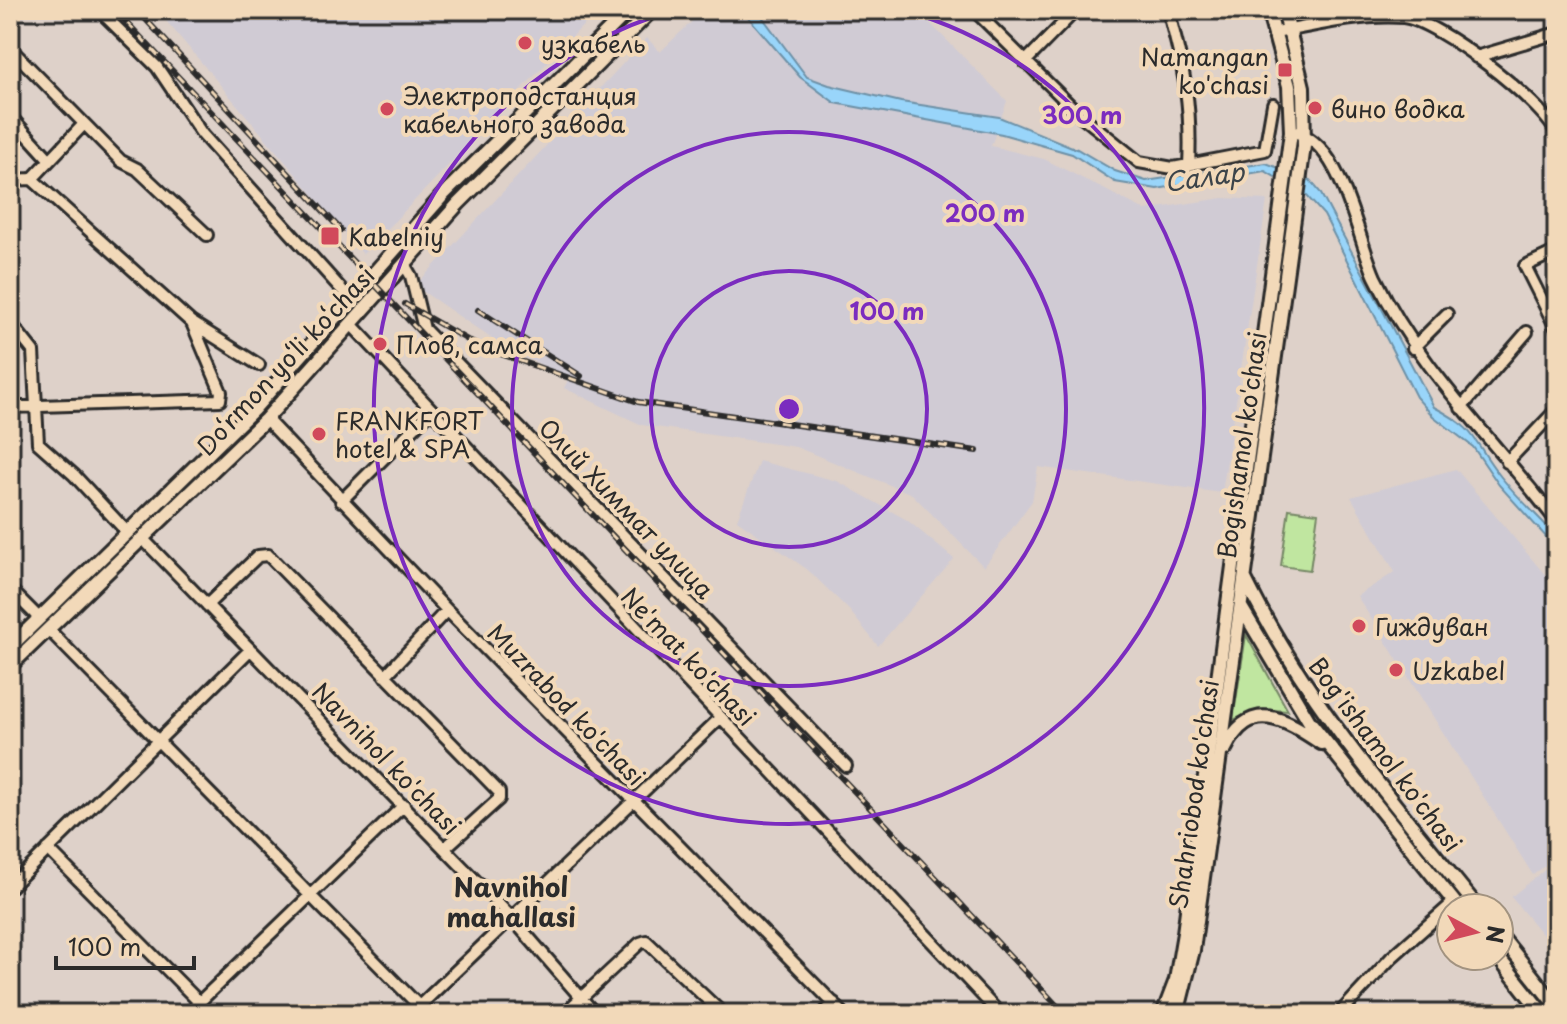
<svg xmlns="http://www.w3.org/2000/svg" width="1567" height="1024" font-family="'Playpen Sans',sans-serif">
<rect width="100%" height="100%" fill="#ded1c9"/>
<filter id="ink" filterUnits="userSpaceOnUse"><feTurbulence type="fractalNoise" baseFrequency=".0125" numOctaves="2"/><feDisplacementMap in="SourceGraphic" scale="16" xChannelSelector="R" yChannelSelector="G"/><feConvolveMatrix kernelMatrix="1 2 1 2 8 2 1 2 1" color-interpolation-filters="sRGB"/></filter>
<g filter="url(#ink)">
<path fill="#d0cbd4" d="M157,10h441l-235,244z
M704,10h213l90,91 -16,45 53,13 101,51 78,-12 44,2 -45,293 -184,-26 -6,34 -48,66 -72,-73 -116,-47 -154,-22 -78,-37 5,-10 -65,-31 -89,-61 232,-248 13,14z
M759,461l78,20 70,39 47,39 -76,87 -29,-36 -41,-40 -71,-50z
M1456,469l101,120v267l-24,19 -176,-279 38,-24 -44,-75z
M1557,860v92l-46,-55z"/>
<path fill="#c0e6a0" stroke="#768866" stroke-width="2" d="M1289,509l29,4 -8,57 -29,-4z
M1246,635l42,76 -29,-2 -26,11z"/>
<path fill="#99d5fa" stroke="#6d91a7" stroke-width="2" d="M742,10h15l50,67 22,8 72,17 98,15 78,32 38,22 31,10 120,-18 44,17 10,12 114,215c45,23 39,35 67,70 17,21 38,40 56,60v12l-58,-64 -26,-38 -40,-31 -17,-19 -92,-182 -17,-19 -42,-25 -108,18 -42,-7 -43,-28 -70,-20 -167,-31 -35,-26z"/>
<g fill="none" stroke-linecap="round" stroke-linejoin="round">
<g stroke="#2b2b2b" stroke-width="16">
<path id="minor" d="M99,10l58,57 45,67 149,166
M974,10l104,103 61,49 34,6 92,-18 8,-46
M1168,10c16,59 24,95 21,156
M1320,10v13
M1275,33c41,-8 85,-19 128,-16 34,3 140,85 154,117
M10,48l111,113 16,8 70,66
M1476,57l81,-24
M1025,62l51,-52
M10,116l40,44
M1291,132c50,4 66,106 84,145 45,94 120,163 182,245
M32,179l52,-55
M10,180l22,-1 159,143 68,43
M1557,251l-32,15 32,64
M404,264l7,12 13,53 422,437
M10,322l23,29 5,92 36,32 53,57
M351,324l649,690
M1413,348l34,-34
M10,407l210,-7 1,-8 -29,-69
M1461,408l66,-76
M266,419l181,191 397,404
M1507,462l50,-53
M341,501l90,-90
M142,538l369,379 84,97
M10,589l29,29
M207,605l51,-49 10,-1 231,237v7l-54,49
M48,629l371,377
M385,676l62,-66
M48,849l151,153
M10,887l240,-237
M187,1014l217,-209
M411,1014l308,-295
M564,1014l76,-71 6,-2 77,73
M823,1014l11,-11
M1258,1014v-1
M1339,1014l53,-57 62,-55"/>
</g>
<g stroke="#2b2b2b" stroke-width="18">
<path id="major" d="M1245,579c60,122 148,223 233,329
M1241,607l68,114 150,187
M10,647l243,-237 191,-216 185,-184
M10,666l256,-247 192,-215 194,-194
M1225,749c25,-52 60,-30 96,-6
M1499,934l58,73
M1497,956l46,58
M1163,1014l13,-34 8,-47 107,-801 -2,-46 -21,-76
M1177,1014l16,-64 111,-804 -1,-59 -19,-77"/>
</g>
<use href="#minor" stroke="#f2d9b9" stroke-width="10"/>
<use href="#major" stroke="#f2d9b9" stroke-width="12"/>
<g stroke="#2b2b2b" stroke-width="6">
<path id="rail" d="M115,10l950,1004
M137,10l204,220
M405,304l73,42 160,56 339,49
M478,310l103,66"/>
</g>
<use href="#rail" stroke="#f2d9b9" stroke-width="3" stroke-dasharray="9" stroke-linecap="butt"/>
</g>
</g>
<g fill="none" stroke="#7b2cbf" stroke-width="4">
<circle cx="789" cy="409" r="138"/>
<circle cx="789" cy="409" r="277"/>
<path d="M903 10A415 415 0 1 1 675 10"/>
</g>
<g fill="#d1495b" stroke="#f2d9b9" stroke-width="3">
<circle cx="525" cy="43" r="8"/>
<rect x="1277" y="62" width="16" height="16" rx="4"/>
<circle cx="1315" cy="108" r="8"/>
<circle cx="387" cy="109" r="8"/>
<rect x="320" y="226" width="20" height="20" rx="4"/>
<circle cx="380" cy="344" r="8"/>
<circle cx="319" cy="434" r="8"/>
<circle cx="1359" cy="626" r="8"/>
<circle cx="1396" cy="670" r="8"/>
</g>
<g text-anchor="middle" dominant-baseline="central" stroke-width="8" stroke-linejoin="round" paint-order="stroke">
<g font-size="24" fill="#2b2b2b" stroke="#f2d9b9" text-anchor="start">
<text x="541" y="43">узкабель</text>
<text x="1269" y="56" text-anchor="end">Namangan<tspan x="1269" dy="28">ko'chasi</tspan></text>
<text x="403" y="95">Электроподстанция<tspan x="403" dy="28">кабельного завода</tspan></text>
<text x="1331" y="108">вино водка</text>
<text x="348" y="236">Kabelniy</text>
<text x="396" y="344">Плов, самса</text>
<text x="335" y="420">FRANKFORT<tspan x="335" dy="28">hotel &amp; SPA</tspan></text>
<text x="1375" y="626">Гиждуван</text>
<text x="1412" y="670">Uzkabel</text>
</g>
<g font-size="24" fill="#2b2b2b" stroke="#f2d9b9">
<text transform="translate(285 360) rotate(-47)">Do‘rmon yo‘li ko‘chasi</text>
<text transform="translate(1241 445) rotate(-82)">Bogishamol ko'chasi</text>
<text transform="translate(627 508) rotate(46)">Олий Химмат улица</text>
<text transform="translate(689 656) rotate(46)">Ne'mat ko'chasi</text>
<text transform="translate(567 704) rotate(46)">Muzrabod ko'chasi</text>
<text transform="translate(1386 754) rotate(53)">Bog'ishamol ko'chasi</text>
<text transform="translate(387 758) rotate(46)">Navnihol ko'chasi</text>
<text transform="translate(1193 794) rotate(-82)">Shahriobod ko'chasi</text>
</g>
<g font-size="26" font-style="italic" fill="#3c444a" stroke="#f2d9b9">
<text transform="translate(1204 176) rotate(-8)">Салар</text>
</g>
<g font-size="26" font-weight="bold" fill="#2b2b2b" stroke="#f2d9b9">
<text x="511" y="886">Navnihol<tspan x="511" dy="30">mahallasi</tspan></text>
</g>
</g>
<circle cx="789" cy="409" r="12" fill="#7b2cbf" stroke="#f2d9b9" stroke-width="4"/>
<g font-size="24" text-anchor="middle" font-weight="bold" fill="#7b2cbf" stroke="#f2d9b9" stroke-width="8" stroke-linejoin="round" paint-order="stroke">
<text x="1082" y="124">300 m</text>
<text x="985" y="222">200 m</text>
<text x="887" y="320">100 m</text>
</g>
<rect width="1567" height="1024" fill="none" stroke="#f2d9b9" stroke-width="40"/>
<rect x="20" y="20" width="1527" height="984" fill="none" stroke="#2b2b2b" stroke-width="3" filter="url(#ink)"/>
<g transform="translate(1475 932) rotate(97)"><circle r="38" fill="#f2d9b9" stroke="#a29380" stroke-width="2"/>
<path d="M0-6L14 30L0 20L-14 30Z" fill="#d1495b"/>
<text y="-12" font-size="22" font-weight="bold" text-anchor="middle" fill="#2b2b2b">N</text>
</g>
<path d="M56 956v12h138v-12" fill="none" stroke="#2b2b2b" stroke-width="4"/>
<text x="68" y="956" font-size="24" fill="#2b2b2b" stroke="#f2d9b9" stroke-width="6" paint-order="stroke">100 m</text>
</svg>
